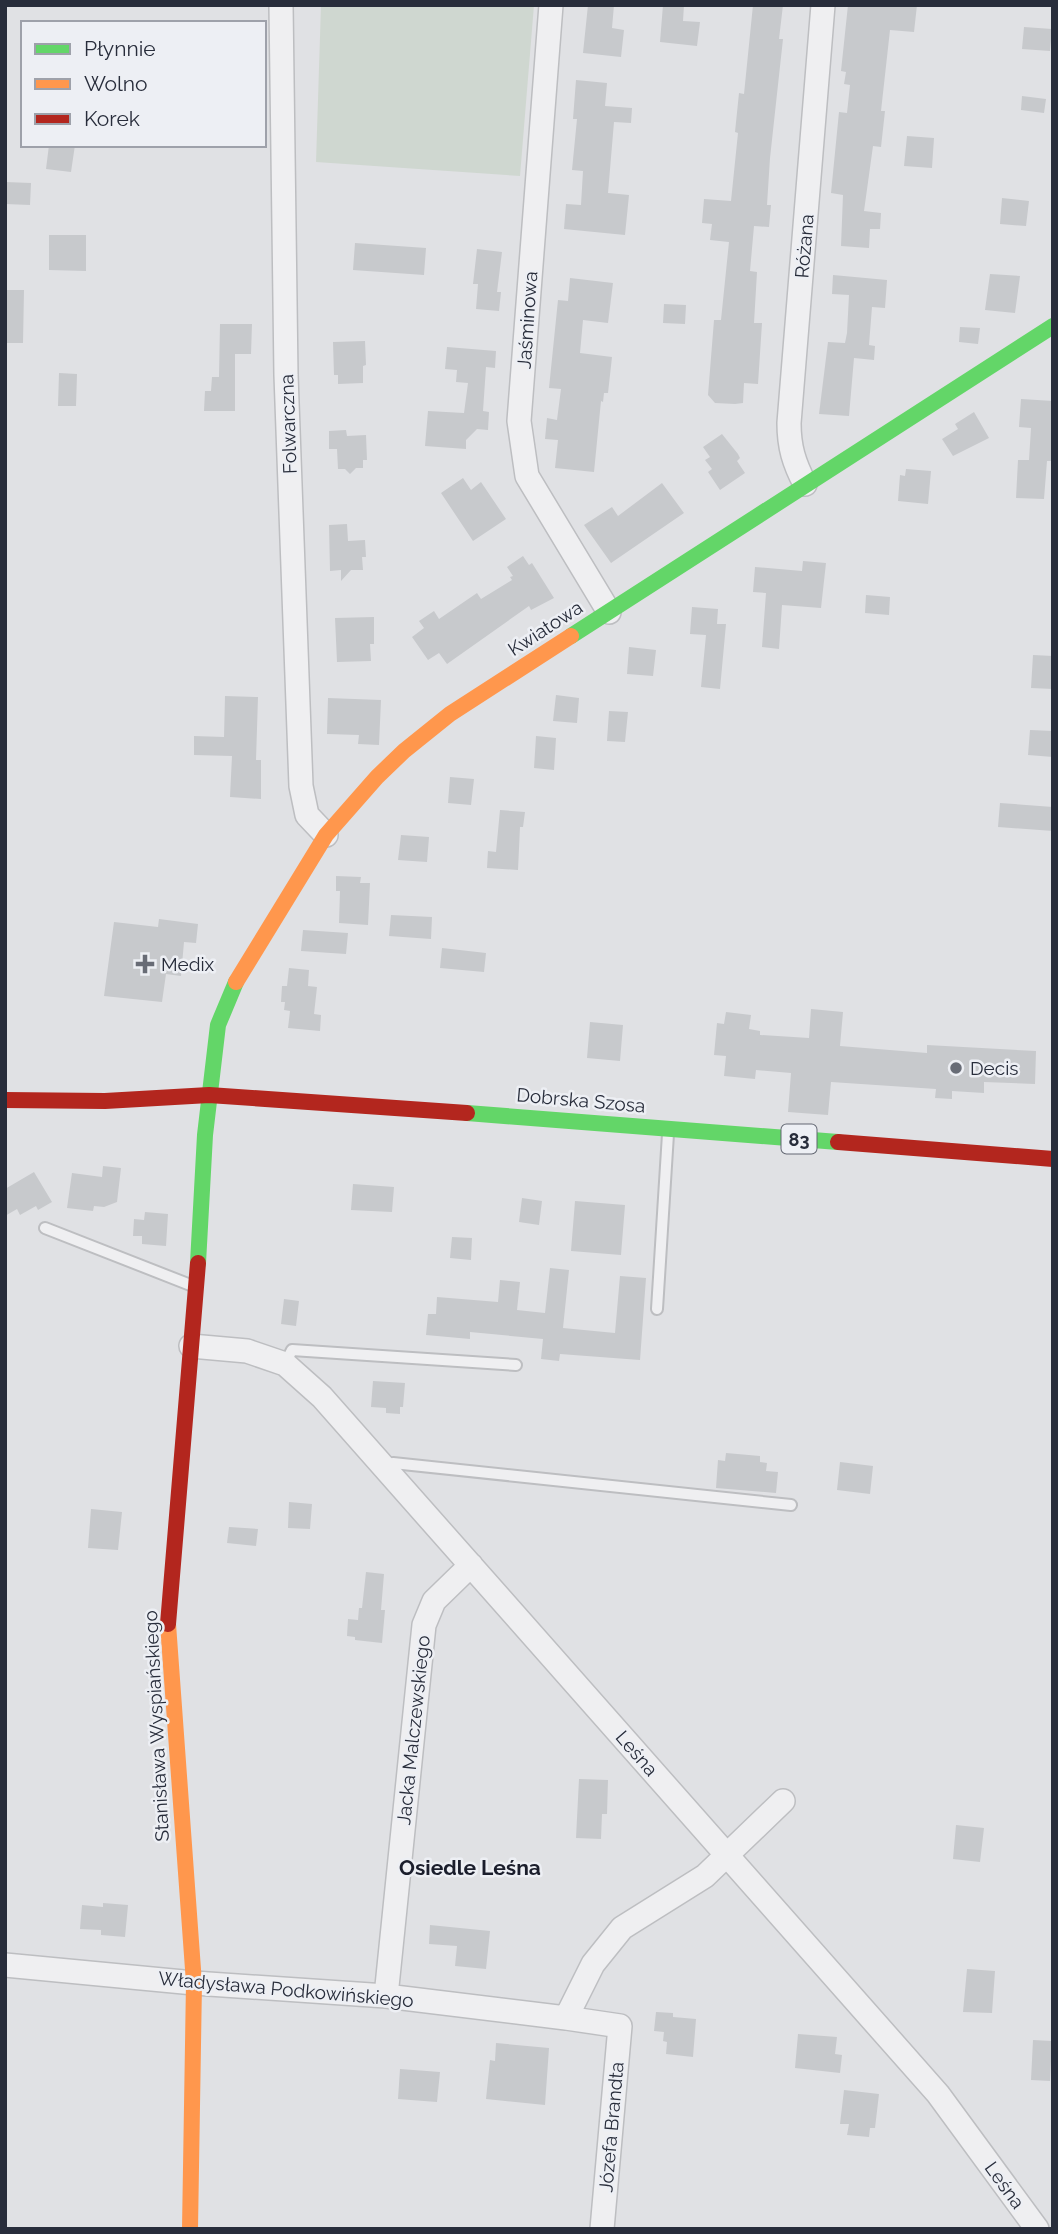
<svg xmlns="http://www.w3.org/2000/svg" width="1058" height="2234" font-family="Raleway,sans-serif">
<rect width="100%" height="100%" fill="#e0e1e4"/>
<path fill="#cfd7d0" d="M321,5h213l-14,171 -204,-14z"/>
<path fill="#c7c9cc" d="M588,5h26l-2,23 12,2 -3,27 -38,-4z
M663,5h21l-1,16 17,1 -3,24 -37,-4z
M753,5h30l-4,34h4l-13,119 -3,47h4l-2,22 -15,-1 -4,45 7,1 -3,51h8l-4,61 -14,-1 -1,20 -8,1 -20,-1 -7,-8 6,-75h7l8,-78 -19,-2 2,-16 -10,-1 2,-24 27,2 7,-68 -3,-1 4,-39 5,1z
M848,5h69l-3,27 -24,-2 -9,81h4l-4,36 -8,-1 -9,65 17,2 -1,16h-10l-1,19 -28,-2 2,-51 -12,-2 8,-81 8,1 3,-28 -6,-1 2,-12 -5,-1z
M1024,27l28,2 -2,22 -28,-2z
M576,80l31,3 -2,23 27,2 -1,15 -17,-1 -6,71 21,2 -4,40 -61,-6 2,-25 15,1 2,-34 -11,-1 5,-51h-4z
M1022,96l24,3 -2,14 -23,-3z
M907,136l27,2 -2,30 -28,-2z
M49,145h26l-4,27 -25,-3z
M5,182l26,1 -1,22 -25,-1z
M1002,198l27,3 -3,25 -26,-2z
M49,235h37v36l-37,-1z
M355,243l71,5 -2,27 -71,-5z
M477,249l25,3 -5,40h4l-2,19 -23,-2 2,-25h-5z
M990,274l30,2 -5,37 -30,-3z
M833,275l54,5 -2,28 -13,-1 -3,38 6,1 -1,14 -20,-2 -5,58 -30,-2 9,-72 17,1 2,-10 2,-38 -17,-1z
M570,278l43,5 -5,40 -25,-3 -3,33 32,4 -4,36h-4l-1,9 -2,-1 -7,71 -39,-4 3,-28 -13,-1 2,-21 10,2 4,-31 -12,-1 9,-88 10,1z
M5,290h19l-1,53h-18z
M664,304l22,1 -1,19 -22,-1z
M220,324h32l-1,30h-16v57h-31l1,-20h6l1,-14h7z
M960,327l20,1 -2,16 -19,-2z
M365,341l1,24 -3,1v17l-25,1v-9h-4l-1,-33z
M447,347l49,4 -1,17 -9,-1 -3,44 6,1 -1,18 -11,-1 -11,11v9l-41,-3 3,-35 36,2 4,-30 -12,-1 1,-12 -12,-1z
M59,373l18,1 -1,32h-18z
M1021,399l32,2v60h-6l-3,38 -28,-1 2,-38h11l2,-32 -12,-1z
M974,412l15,26 -36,18 -11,-17 16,-10 -3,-5z
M346,430l1,6 19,-1 1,25h-4v8h-7l-6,6 -5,-5h-7l-1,-20h-8v-18z
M722,434l16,20 2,4 -3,3 8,12 -25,17 -12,-18 4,-3 -7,-9 5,-3 -7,-10z
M906,469l25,2 -3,33 -30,-3 2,-26 5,1z
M463,478l8,12 10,-8 25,37 -33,22 -32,-48z
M662,483l22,30 -73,50 -27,-38 28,-18 6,9z
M347,524l1,17 17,-1 1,17h-4l1,13h-12l-10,11v-11l-11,1 -1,-46z
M523,556l6,9 3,-2 22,35 -23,12 -2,-4 -82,58 -8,-11 -11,7 -16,-23 12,-9 -5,-7 15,-10 5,8 38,-26 4,6 31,-19 -2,-3 3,-1 -6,-9z
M803,561l23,2 -5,45 -39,-3 -3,44 -17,-2 4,-54 -13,-1 2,-25 47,4z
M866,595l24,2 -1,18 -24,-2z
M692,607l26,2 -1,15h9l-6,65 -19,-2 5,-52 -16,-1z
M374,617v27h-4l1,17 -34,1 -2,-44z
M629,647l27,3 -3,26 -26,-2z
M1033,655l20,1v33l-22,-1z
M556,695l23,3 -2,25 -24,-2z
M225,696l33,1 -2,63h5v39l-31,-2 2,-41 -38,-1v-19l30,1z
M328,698l53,2 -2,45 -21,-1 1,-9 -32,-1z
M609,711l19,1 -3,30 -18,-1z
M1030,730l23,1v26l-25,-2z
M536,736l20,2 -2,32 -20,-2z
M450,777l24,2 -3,26 -23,-2z
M1000,803l53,4v24l-55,-4z
M500,810l25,2 -2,15h-3l-2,43 -31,-2 1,-17 8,1z
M401,835l28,2 -2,25 -29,-2z
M336,876l25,1 -1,6h10l-2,42 -29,-2 1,-32h-4z
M391,915l41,2 -1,22 -42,-3z
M159,919l39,5 -2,19 -12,-1 -3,34 -15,-2 -4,28 -58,-6 10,-74 44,5z
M303,930l45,3 -2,21 -45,-3z
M442,948l44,5 -2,19 -44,-4z
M289,968l20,2 -1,16 9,1 -3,27 7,1 -1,16 -32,-3 2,-17 -6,-1 1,-8h-4l1,-16h5z
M811,1009l32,3 -3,34 87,7v-8l109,6 -1,33 -51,-2v11l-32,-2v8l-17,-1 1,-9 -105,-7 -3,33 -40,-3 3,-39 -35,-3 -1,9 -31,-3 2,-20 -12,-1 3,-32 7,1 2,-12 25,3 -2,14 11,2v4l49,3z
M590,1022l33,3 -3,36 -33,-3z
M103,1166l18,2 -4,34 -13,5 -10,-1 -1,5 -26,-3 5,-35 30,4z
M34,1172l18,30 -14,8 -2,-4 -16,9 -3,-6 -12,7v-27z
M353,1184l41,3 -2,25 -41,-2z
M522,1198l20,3 -3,24 -20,-3z
M575,1201l50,4 -4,50 -50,-4z
M145,1212l23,2 -2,32 -24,-2v-8h-9l1,-17 10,1z
M452,1237l20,1 -1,22 -21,-2z
M550,1268l19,2 -6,58 52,5 5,-57 26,2 -6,82 -80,-6 -1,7 -18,-2 2,-20 -73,-7v7l-44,-4 2,-21h8l1,-17 61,5 2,-22 20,2 -3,28 28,3z
M284,1299l15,2 -3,25 -15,-2z
M373,1381l32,2 -2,24h-3v7l-14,-1v-5l-15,-1z
M726,1453l34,3v6l7,1 -1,8 12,1 -2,21 -60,-5 2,-28 7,1z
M840,1462l33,4 -3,28 -33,-4z
M289,1502l23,2 -2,25 -22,-1z
M91,1509l31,3 -4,38 -30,-2z
M229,1527l29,2 -2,17 -29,-3z
M366,1572l18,2 -3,36h4l-3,33 -27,-3v-3l-8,-1 1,-17 10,1 1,-12h3z
M579,1779l29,1 -1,34h-5l-1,25 -25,-1z
M956,1825l28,3 -4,34 -27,-3z
M103,1903l25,2 -3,32 -24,-2v-5l-21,-1 2,-24 21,2z
M430,1925l60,6 -4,38 -31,-3 2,-20 -28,-2z
M967,1969l28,2 -3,42 -29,-1z
M656,2012l17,1v4l23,2 -3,38 -27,-3 1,-12 -4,-1 1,-9 -10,-1z
M798,2034l39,3 -2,17 7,1 -2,18 -45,-5z
M1033,2040l19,1 -2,40 -19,-1z
M496,2043l53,5 -4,57 -59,-6 4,-39 5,1z
M400,2069l40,3 -3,30 -39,-3z
M844,2090l35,4 -4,34h-5l-1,9 -22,-2 2,-11h-9z"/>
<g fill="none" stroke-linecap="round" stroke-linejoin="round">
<g stroke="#bdbec1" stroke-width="14">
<path id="lane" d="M45,1228l148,58
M657,1309l11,-175
M285,1364l7,-14 224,15
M385,1466l8,-3 398,42"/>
</g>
<g stroke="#bdbec1" stroke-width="26">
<path id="street" d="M281,5l5,370 15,411 6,29 19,20
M551,5l-32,416 8,55 82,136
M805,484c-11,-21 -16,-37 -16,-61l34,-418
M191,1346l56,5 38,13 37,33 616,697 99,135
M5,1965l189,18 192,13 180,22 27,-54 29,-36 83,-52 78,-75
M386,1996l38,-371 10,-24 37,-36
M566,2018l54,8 -18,203"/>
</g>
<use href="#lane" stroke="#efeff1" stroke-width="10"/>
<use href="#street" stroke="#efeff1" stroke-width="23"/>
<path stroke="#63d668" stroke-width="16" d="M571,636l482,-310
M467,1113l371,29
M198,1263l7,-128 13,-110 18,-43"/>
<path stroke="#ff974d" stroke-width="16" d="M236,982l90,-147 51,-58 27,-26 46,-37 121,-78
M168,1624l26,359 -4,246"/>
<path stroke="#b3261e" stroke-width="16" d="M5,1100l100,1 104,-6 258,18
M838,1142l215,17
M168,1624l30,-361"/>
</g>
<g fill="#686c76" stroke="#edeff4" stroke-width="2.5">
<path d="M141.5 953.5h7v7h7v7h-7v7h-7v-7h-7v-7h7z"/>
<circle cx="956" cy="1068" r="7"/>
</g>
<g text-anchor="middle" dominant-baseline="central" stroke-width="5" stroke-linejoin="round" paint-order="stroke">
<rect fill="#edeff4" stroke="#636772" stroke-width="2" x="781.5" y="1124.5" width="35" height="29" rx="5"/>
<g font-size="18" font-weight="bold" fill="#282d3b">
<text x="799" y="1139">83</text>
</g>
<g font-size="19" fill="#282d3b" stroke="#edeff4">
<text transform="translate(804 246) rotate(-85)">Różana</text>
<text transform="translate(527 320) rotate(-86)">Jaśminowa</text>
<text transform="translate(288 424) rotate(-92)">Folwarczna</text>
<text transform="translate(545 628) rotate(-33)">Kwiatowa</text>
<text transform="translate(581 1100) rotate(5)">Dobrska Szosa</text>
<text transform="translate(156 1726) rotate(-93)">Stanisława Wyspiańskiego</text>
<text transform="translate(413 1730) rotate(-84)">Jacka Malczewskiego</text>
<text transform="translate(637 1753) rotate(49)">Leśna</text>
<text transform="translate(286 1989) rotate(5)">Władysława Podkowińskiego</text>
<text transform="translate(611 2127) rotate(-85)">Józefa Brandta</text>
<text transform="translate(1005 2185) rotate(54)">Leśna</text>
</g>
<g font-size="19" fill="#282d3b" stroke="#edeff4" text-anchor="start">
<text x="161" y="964">Medix</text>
<text x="970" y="1068">Decis</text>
</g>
<g font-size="21" font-weight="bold" fill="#1b1e2c" stroke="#edeff4">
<text x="470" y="1867">Osiedle Leśna</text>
</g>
</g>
<rect width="1058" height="2234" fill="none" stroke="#282d3b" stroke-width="14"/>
<rect x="21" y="21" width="245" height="126" fill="#edeff4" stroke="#9ea1aa" stroke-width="2"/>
<rect x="35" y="44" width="35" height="10" fill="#63d668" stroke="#9ea1aa" stroke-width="2"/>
<text x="84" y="56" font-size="21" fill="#282d3b">Płynnie</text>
<rect x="35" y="79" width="35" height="10" fill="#ff974d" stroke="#9ea1aa" stroke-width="2"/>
<text x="84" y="91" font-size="21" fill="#282d3b">Wolno</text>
<rect x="35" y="114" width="35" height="10" fill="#b3261e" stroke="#9ea1aa" stroke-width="2"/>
<text x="84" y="126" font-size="21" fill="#282d3b">Korek</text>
</svg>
